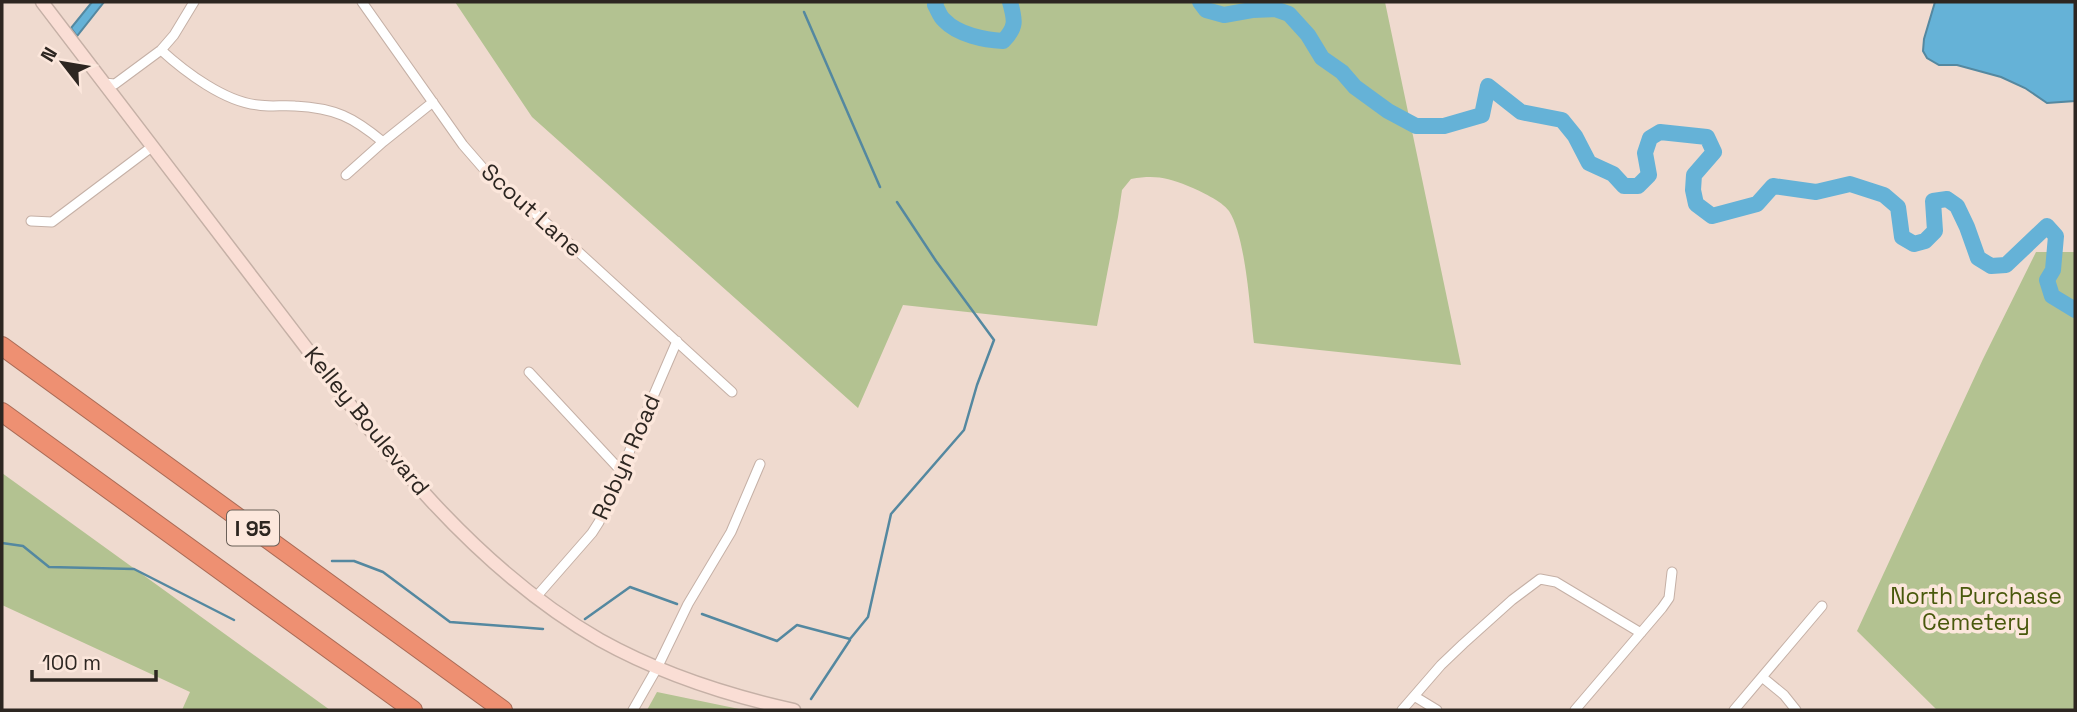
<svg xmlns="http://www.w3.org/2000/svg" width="2077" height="712" font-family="'Space Grotesk',sans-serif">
<rect width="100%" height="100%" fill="#efdacf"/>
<path fill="#b3c291" d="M455,2h930l76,363 -207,-22c-4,-32 -8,-106 -25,-132 -7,-10 -29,-20 -41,-25 -22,-9 -34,-11 -57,-7l-9,11 -4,27 -21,109 -194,-21 -45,103 -326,-291z
M2036,252h39v458h-138l-80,-79 126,-272z
M2,473l328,237h-148l8,-18 -188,-87z
M657,692l87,18h-97z"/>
<path fill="#65b2d7" stroke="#5488a0" stroke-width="2" d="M92,2h12l-27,34 -6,-8z
M1935,2h140v99l-28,2 -22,-15 -24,-11 -44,-12h-18l-12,-7 -4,-7 1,-12z"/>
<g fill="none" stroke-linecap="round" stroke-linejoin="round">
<path stroke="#5488a0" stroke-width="2.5" d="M804,12l76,175
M2,543l21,3 26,21 85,2 100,51
M332,561h22l29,11 67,50 93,7
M702,614l75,27 20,-16 53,14 18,-22 23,-103 73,-84 13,-45 17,-45 -58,-79 -39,-59
M585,619l45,-32 47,17
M811,699l39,-59"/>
<path stroke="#65b2d7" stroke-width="16" d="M936,2l-1,3c3,5 5,12 9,15 14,15 41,20 59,21 14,-14 12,-21 7,-39
M1200,2l6,8 18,5 28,-5 23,-1 14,5 19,21 14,23 20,14 13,15 33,24 28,15h28l38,-11 6,-29 33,26 41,8 13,16 14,27 24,11 11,12h14l11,-11 -4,-22 5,-15 10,-6 47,5 7,15 -20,23 -1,15 3,14 16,12 45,-12 16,-18 43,6 34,-8 34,11 14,12 4,30 12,7 11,-3 10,-10 -2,-30 14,-2 10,7 10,21 11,31 13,8 15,-1 41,-39 9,10 -3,34 -6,10 5,16 23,14"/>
<g stroke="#c5b0a6" stroke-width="11">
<path id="street" d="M362,2l101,143 20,23 77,67 172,157
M161,50c24,22 64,52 97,55 12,2 25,0 37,1 40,2 58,11 88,36
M104,83l11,1 46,-34 13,-15 20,-33
M346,175l37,-33 50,-40
M31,221l21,1 101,-76
M529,372l93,100
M536,597l56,-64 7,-11 78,-181
M1762,677l22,18 12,15
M1414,696l23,14
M633,710l24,-42 31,-64 43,-72 29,-68
M1402,710l39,-45 22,-21 49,-44 28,-21 16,3 85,51
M1575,710l87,-102 7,-10 3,-26
M1734,710l88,-104"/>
</g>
<g stroke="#c5b0a6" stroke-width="15">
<path id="secondary" d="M42,2c73,96 147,192 220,288 98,127 195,268 338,350 61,34 126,55 194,70"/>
</g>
<g stroke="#aa6b56" stroke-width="20">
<path id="highway" d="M2,346l501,364
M2,412l411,298"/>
</g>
<use href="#street" stroke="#fff" stroke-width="9"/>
<use href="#secondary" stroke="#faded5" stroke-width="12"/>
<use href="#highway" stroke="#ee9072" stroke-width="18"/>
</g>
<g text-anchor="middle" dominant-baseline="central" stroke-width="7" stroke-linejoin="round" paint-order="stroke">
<rect fill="#fce7dc" stroke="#6b6059" stroke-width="2" x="227" y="510.5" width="52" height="35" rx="5"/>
<g font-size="21" font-weight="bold" fill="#2d2621">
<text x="253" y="528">I 95</text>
</g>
<g font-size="23" fill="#2d2621" stroke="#fce7dc">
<text transform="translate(532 210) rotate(42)">Scout Lane</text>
<text transform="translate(367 421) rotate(51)">Kelley Boulevard</text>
<text transform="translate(626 457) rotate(-66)">Robyn Road</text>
</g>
<g font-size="23" fill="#49590c" stroke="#fce7dc">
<text x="1976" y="596">North Purchase<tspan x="1976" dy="26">Cemetery</tspan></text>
</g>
</g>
<rect width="2077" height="712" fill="none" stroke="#2d2621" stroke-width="7"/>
<g transform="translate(63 63) rotate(301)" stroke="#fce7dc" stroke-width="5" paint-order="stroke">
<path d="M0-5L12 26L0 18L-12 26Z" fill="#2d2621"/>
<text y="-10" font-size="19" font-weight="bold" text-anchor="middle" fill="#2d2621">N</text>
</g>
<path d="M32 670v10h124v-10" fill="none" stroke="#2d2621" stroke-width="3.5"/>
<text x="42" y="670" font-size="21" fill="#2d2621" stroke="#fce7dc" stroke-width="5" paint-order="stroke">100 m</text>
</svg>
